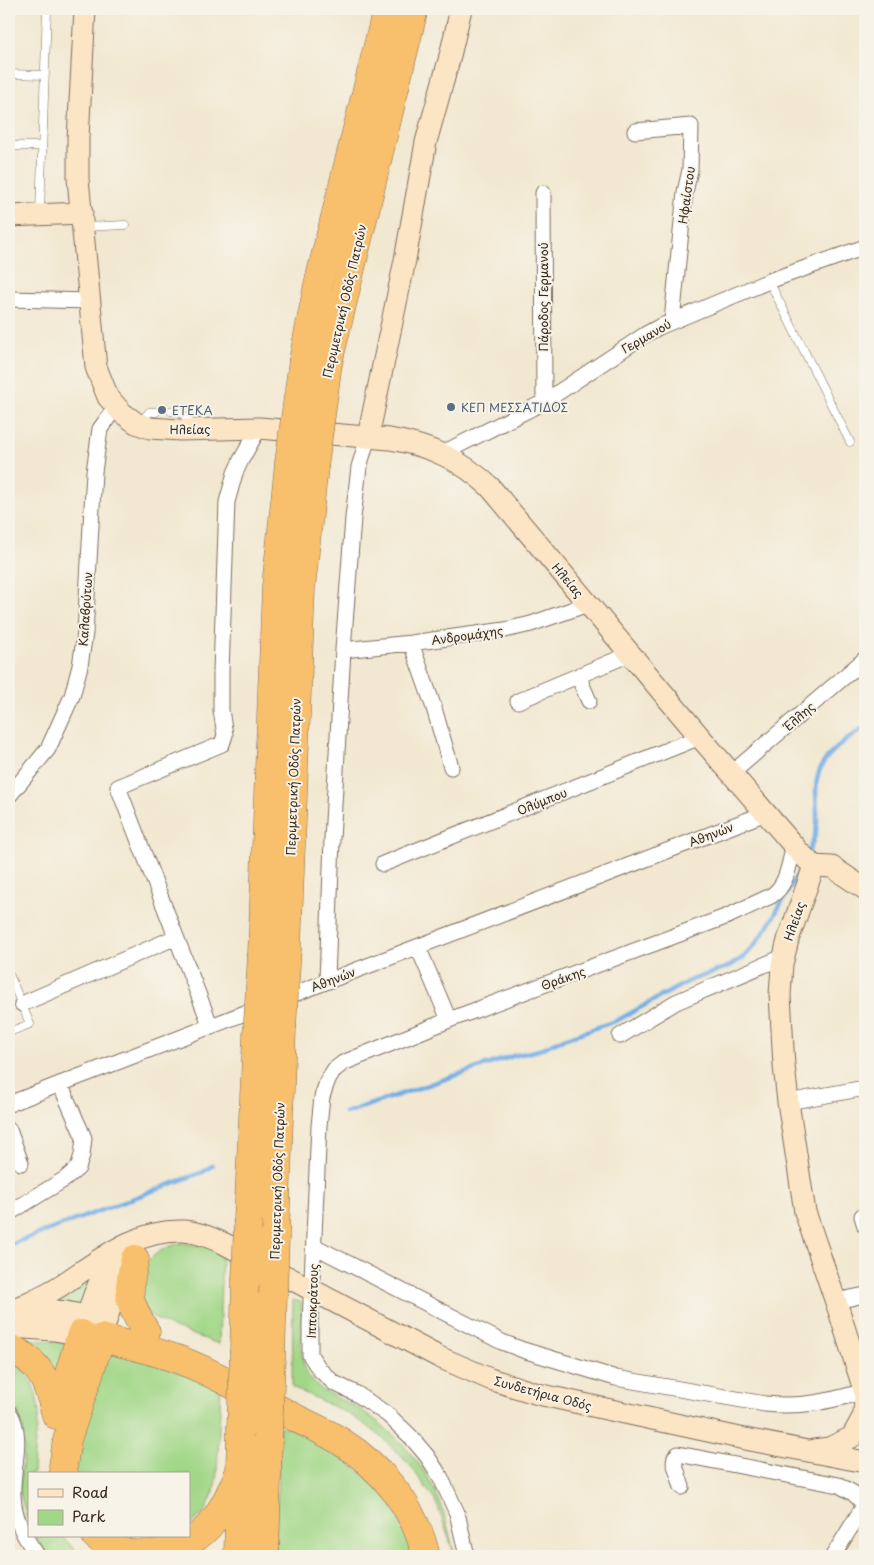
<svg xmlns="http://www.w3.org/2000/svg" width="874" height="1565" font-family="'Playpen Sans',sans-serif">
<rect width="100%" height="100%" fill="#f7f3e8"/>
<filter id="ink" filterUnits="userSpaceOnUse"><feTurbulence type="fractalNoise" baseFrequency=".02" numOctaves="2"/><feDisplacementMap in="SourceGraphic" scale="10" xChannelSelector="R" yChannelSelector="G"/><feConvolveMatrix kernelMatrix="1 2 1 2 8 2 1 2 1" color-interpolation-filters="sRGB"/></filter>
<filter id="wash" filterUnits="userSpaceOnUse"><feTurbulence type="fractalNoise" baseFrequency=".0096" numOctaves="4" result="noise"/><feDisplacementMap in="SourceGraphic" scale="20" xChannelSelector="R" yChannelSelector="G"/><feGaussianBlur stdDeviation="1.12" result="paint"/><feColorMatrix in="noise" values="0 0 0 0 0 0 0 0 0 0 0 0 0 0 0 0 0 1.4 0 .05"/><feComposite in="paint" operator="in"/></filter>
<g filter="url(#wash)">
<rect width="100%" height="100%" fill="#f2e8d1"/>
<path fill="#a2d788" stroke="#6e8053" d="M182,1243l29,4 11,5 -3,92 -50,-18 -17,-9 -12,-12 3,-39c12,-13 22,-20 39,-23z
M95,1271l-12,35 -36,-3z
M293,1300l8,2c1,20 -3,51 5,69 11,24 38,27 58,41 32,21 58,50 74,85 8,18 12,41 17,59l-19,-54 -27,-38 -31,-30 -29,-20 -57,-27z
M14,1338l58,5 -13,41z
M105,1347l116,40 -4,86 -3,18 -8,19 -17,17v-53h-120z
M9,1357l20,19 7,17 3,19 -5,39 -1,23h-4v52l-10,-36 5,-40 -1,-19 -6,-21 -8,-11z
M280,1426l32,8 75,60 30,62h-142z
M35,1536h27l19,20h-33z"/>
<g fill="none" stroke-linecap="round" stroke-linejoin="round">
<path stroke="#73afe5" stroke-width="4.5" d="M808,853c4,-9 9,-20 9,-30 1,-21 -6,-42 7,-61 10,-15 27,-25 41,-35
M345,1113l168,-57 26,-6 19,-9 60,-21 71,-39 41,-15 14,-9 10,-11 15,-21 34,-61
M9,1245l194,-73 10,-7"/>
</g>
</g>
<g filter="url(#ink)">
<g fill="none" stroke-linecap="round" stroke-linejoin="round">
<g stroke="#7b6c5d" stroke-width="9">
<path id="lane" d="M9,74l36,1
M9,146h33
M40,213l7,-204
M85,227l40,-2
M769,281l81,161
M171,411h9l14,15
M140,423l9,-11h7
M9,974l21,50 -21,8"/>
</g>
<g stroke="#7b6c5d" stroke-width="17">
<path id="street" d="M635,131l56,-5 -1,44 -5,22 -13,129
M543,193l1,209
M9,299l81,2
M441,454l103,-52 102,-68 13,-7 110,-46 96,-34
M411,643l23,65 17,59
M343,650l68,-7 94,-13 26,-6 57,-20
M578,676l11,25
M518,701l112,-47
M732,773l133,-114
M9,796l39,-47 24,-53 8,-30 5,-33 9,-161 6,-43 10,-14 7,-7
M383,864l317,-127
M418,947l31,73
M327,981l5,-142 11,-189 10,-132 6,-51 9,-30
M22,1004l154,-67
M211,1027l-93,-240 104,-43 3,-9 -4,-25v-38l6,-170 8,-29 6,-13 18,-32
M620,1036l56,-34 107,-45
M788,1102l77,-14
M9,1104l51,-20
M9,1130l12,33
M9,1213l56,-34 13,-11 4,-13 2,-17 -24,-54 706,-271
M862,1216l3,10
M314,1246l188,96 21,8 93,28 149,26c37,4 65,-3 100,-13
M836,1301l29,-6
M9,1412c16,25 2,57 4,84 1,22 12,43 25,60
M682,1487l-8,-25 1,-5 3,-3 161,31 14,8 12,12
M467,1556l-10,-43 -17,-37 -13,-20 -17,-20 -22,-21 -31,-21 -23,-11 -14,-13 -10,-15v-32l9,-197 3,-29 5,-15 7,-12 9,-7 106,-43 279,-104 43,-20c17,-11 18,-33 23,-51
M833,1556l32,-52"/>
</g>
<g stroke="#7b6c5d" stroke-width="23">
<path id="secondary" d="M85,9l-7,130v40l18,188 12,30 13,15 15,11 14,5 30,2 79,-2 131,11c40,7 70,20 100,48l210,250 100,116 14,13
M9,216l73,-3
M368,437l37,-177 21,-118 23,-82 12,-51
M814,866l-26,74 -6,24 -2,31 4,71 4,36 17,110 34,99 26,82
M814,866l18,1 33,22
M19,1307c15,-7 31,-14 44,-23 38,-25 73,-55 121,-53 14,1 28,7 41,13l214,113 51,22 48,15 59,13 143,31 125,24
M19,1307l47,5 40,8
M9,1327l45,3 47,8c7,-25 15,-49 27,-72
M83,1329l11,-34 10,-23 12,-21
M814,1450l15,-2 23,-11 12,-22 1,-24"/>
</g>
<g stroke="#7b6c5d" stroke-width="29">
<path id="highway" d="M303,360l15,-75 69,-276
M328,363l86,-354
M287,948l14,-359 13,-122
M262,954l14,-368 13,-123
M248,1220l9,-184
M275,1236l7,-208
M135,1259c-9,35 -7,43 11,73
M9,1348c32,13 39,36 47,67
M244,1351l2,-70
M271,1357l2,-63
M58,1409l23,-75
M64,1474l-1,-8 4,-26 34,-102c28,7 57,13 84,24 35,14 67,33 101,51 18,10 37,17 54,28 42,26 75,67 86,115
M96,1536c31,29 83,21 112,-9 15,-16 23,-36 32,-56
M238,1556l3,-127
M265,1556l3,-119"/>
</g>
<use href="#lane" stroke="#fff" stroke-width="8"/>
<use href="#street" stroke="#fff" stroke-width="15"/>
<use href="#secondary" stroke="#fce5c4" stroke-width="21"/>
<use href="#highway" stroke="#f8bf6c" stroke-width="28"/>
<g stroke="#7b6c5d" stroke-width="29" stroke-linecap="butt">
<path id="highway-bridge" d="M289,463l14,-103
M314,467l14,-104
M282,1028l5,-80
M257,1036l5,-82
M246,1281l2,-61
M273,1294l2,-58
M241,1429l3,-78
M268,1437l3,-80"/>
</g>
<use href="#highway-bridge" stroke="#f8bf6c" stroke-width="28"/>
</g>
</g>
<g fill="#5c6f8a" stroke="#f7f3e8" stroke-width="2">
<circle cx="451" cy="407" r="5"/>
<circle cx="162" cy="410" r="5"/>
</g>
<g text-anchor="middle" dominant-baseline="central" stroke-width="4" stroke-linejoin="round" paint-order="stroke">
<g font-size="12" fill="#3b2a1e" stroke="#f7f3e8">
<text transform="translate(686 195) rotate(-82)">Ηφαίστου</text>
<text transform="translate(543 297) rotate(-90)">Πάροδος Γερμανού</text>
<text transform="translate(344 301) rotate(-77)">Περιμετρική Οδός Πατρών</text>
<text transform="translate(646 336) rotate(-30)">Γερμανού</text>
<text transform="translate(190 429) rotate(-1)">Ηλείας</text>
<text transform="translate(568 580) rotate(50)">Ηλείας</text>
<text transform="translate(85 609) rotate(-86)">Καλαβρύτων</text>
<text transform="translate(467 635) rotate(-8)">Ανδρομάχης</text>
<text transform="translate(799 716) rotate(-41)">Έλλης</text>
<text transform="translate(293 777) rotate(-88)">Περιμετρική Οδός Πατρών</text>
<text transform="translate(542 801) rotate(-22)">Ολύμπου</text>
<text transform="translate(711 834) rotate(-21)">Αθηνών</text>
<text transform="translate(794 921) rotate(-71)">Ηλείας</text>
<text transform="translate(563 978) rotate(-20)">Θράκης</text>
<text transform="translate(333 979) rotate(-21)">Αθηνών</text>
<text transform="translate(277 1181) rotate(-88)">Περιμετρική Οδός Πατρών</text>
<text transform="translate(312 1301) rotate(-88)">Ιπποκράτους</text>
<text transform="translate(543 1393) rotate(15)">Συνδετήρια Οδός</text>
</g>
<g font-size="12" fill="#4e5e75" stroke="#f7f3e8" text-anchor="start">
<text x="461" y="407">ΚΕΠ ΜΕΣΣΑΤΙΔΟΣ</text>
<text x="172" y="410">ΕΤΕΚΑ</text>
</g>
</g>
<rect width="874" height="1565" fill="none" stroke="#f7f3e8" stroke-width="30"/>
<rect x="28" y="1472" width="162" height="65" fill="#f7f3e8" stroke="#aca397"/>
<rect x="38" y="1489" width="25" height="8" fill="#fce5c4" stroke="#aca397"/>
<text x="72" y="1498" font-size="15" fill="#3b2a1e">Road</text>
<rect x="38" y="1510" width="25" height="15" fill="#a2d788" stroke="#aca397"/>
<text x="72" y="1522" font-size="15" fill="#3b2a1e">Park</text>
</svg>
